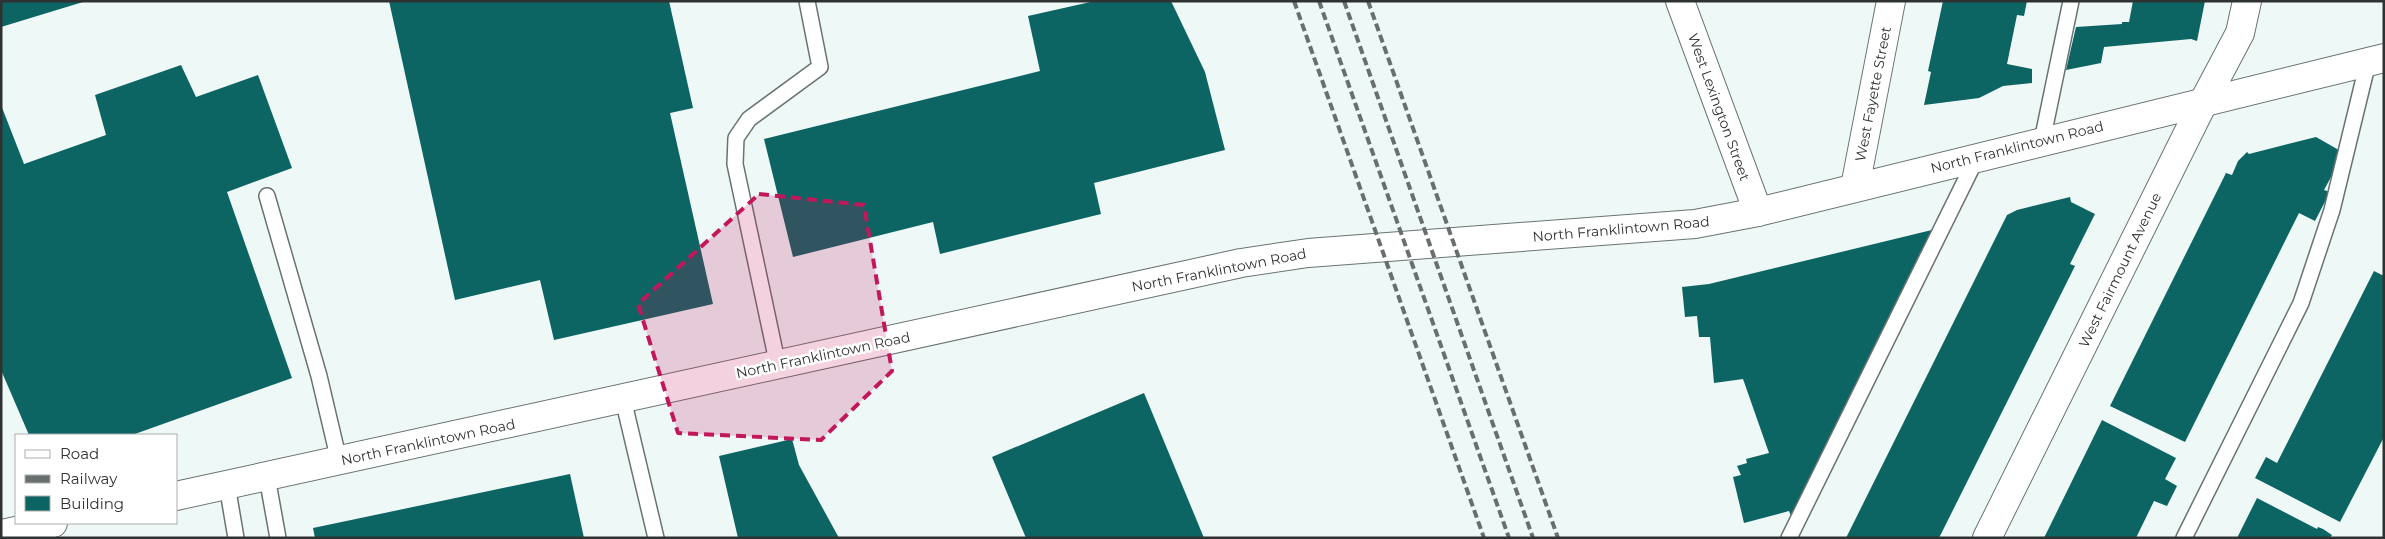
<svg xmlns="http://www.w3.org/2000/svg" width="2385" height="539" font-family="Montserrat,sans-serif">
<rect width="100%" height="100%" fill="#eef8f7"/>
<path fill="#0c6463" d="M1,1h82v1l-82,25z
M389,1h280l24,107 -23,5 43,191 -159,36 -14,-60 -85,20z
M1095,1h76l34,71 20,78 -131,33 7,31 -161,40 -7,-32 -140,35 -29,-118 276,-68 -12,-55z
M1943,1h84l-3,15 -7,-1 -10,49 25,5v14l-29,3 -24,12 -55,7 7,-33 -3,-1z
M2133,1h72l-8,40 -6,-2 -87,8 -3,16 -35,7 10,-43 46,-3v-2h7z
M181,65l15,32 62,-22 34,93 -65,24 65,186 -160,57h-103l-28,-65v-265l23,59 82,-29 -11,-40z
M2316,137l28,16 -20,37 6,2 -15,29 -16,-8 -114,229 -75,-36 116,-233 6,2 6,-14 9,-9 2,2z
M2070,197l1,5 24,12 -25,50 5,2 -136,272h-93l161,-323 10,-5z
M1936,229l-143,292 -4,-10 -45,12 -11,-46 8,-2 -4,-9 10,-3 -1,-4 23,-6 -26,-74 -29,4 -4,-46h-11l-2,-21 -12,1 -3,-30 27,-3z
M2374,271l10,5v161l-44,85 -85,-44 11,-21 11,6z
M1144,393l60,145h-178l-34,-81z
M2102,420l74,38 -11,21 12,7 -10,20 -13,-5 -18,37h-92z
M792,439l7,26 40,73h-101l-19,-82z
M570,474l14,64h-269l-2,-10z
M2257,498l60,31 1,-2 5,2 9,6 -2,3h-93z"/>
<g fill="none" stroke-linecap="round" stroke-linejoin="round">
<g stroke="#6a7372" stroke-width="18">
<path id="service" d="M2042,141l29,-140
M267,196l52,180 20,85
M778,366l-43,-202 1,-26 13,-19 71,-52 -13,-66
M623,399l33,139
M267,477l11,61
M227,485l9,53
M1789,538l188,-381
M2184,538l117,-235 31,-93 36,-148"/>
</g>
<g stroke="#6a7372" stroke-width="30">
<path id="minor" d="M1680,1l78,211
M1855,187l36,-186
M1987,538l217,-437 36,-68 7,-32"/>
</g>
<g stroke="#6a7372" stroke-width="30">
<path id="tertiary" d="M176,496l1065,-233 67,-10 387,-29 63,-12 626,-154
M1,534l52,-11"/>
</g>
<use href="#service" stroke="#fff" stroke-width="15"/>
<use href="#minor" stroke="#fff" stroke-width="28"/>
<use href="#tertiary" stroke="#fff" stroke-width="28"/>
<path stroke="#696e6e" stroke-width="4" stroke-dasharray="8 4" stroke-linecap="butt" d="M1294,1l190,537
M1319,1l190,537
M1344,1l189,537
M1368,1l190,537"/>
</g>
<path fill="#c2185b" fill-opacity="0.2" stroke="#c2185b" stroke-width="4" stroke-dasharray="10 6" stroke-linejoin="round" d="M759,194l105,11 28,166 -71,69 -143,-7 -40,-129z"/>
<g text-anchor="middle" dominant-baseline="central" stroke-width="5" stroke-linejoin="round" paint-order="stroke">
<g font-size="14" fill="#2f3232" stroke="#fff">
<text transform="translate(1873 94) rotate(-79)">West Fayette Street</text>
<text transform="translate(1719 107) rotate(70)">West Lexington Street</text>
<text transform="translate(2017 147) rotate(-14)">North Franklintown Road</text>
<text transform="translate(1621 229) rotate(-5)">North Franklintown Road</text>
<text transform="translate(1219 270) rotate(-11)">North Franklintown Road</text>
<text transform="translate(2120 270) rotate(-64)">West Fairmount Avenue</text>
<text transform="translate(823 355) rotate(-12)">North Franklintown Road</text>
<text transform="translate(428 442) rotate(-12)">North Franklintown Road</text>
</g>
</g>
<rect width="2385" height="539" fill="none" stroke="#2f3232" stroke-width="5"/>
<rect x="15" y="434" width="162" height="90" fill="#ffffff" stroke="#acadad"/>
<rect x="25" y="450" width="25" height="8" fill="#ffffff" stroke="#acadad"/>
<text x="60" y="459" font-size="15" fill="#2f3232">Road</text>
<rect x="25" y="475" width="25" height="8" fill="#696e6e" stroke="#acadad"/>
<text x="60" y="484" font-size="15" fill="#2f3232">Railway</text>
<rect x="25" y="496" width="25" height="15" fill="#0c6463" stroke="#acadad"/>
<text x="60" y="509" font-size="15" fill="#2f3232">Building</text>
</svg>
